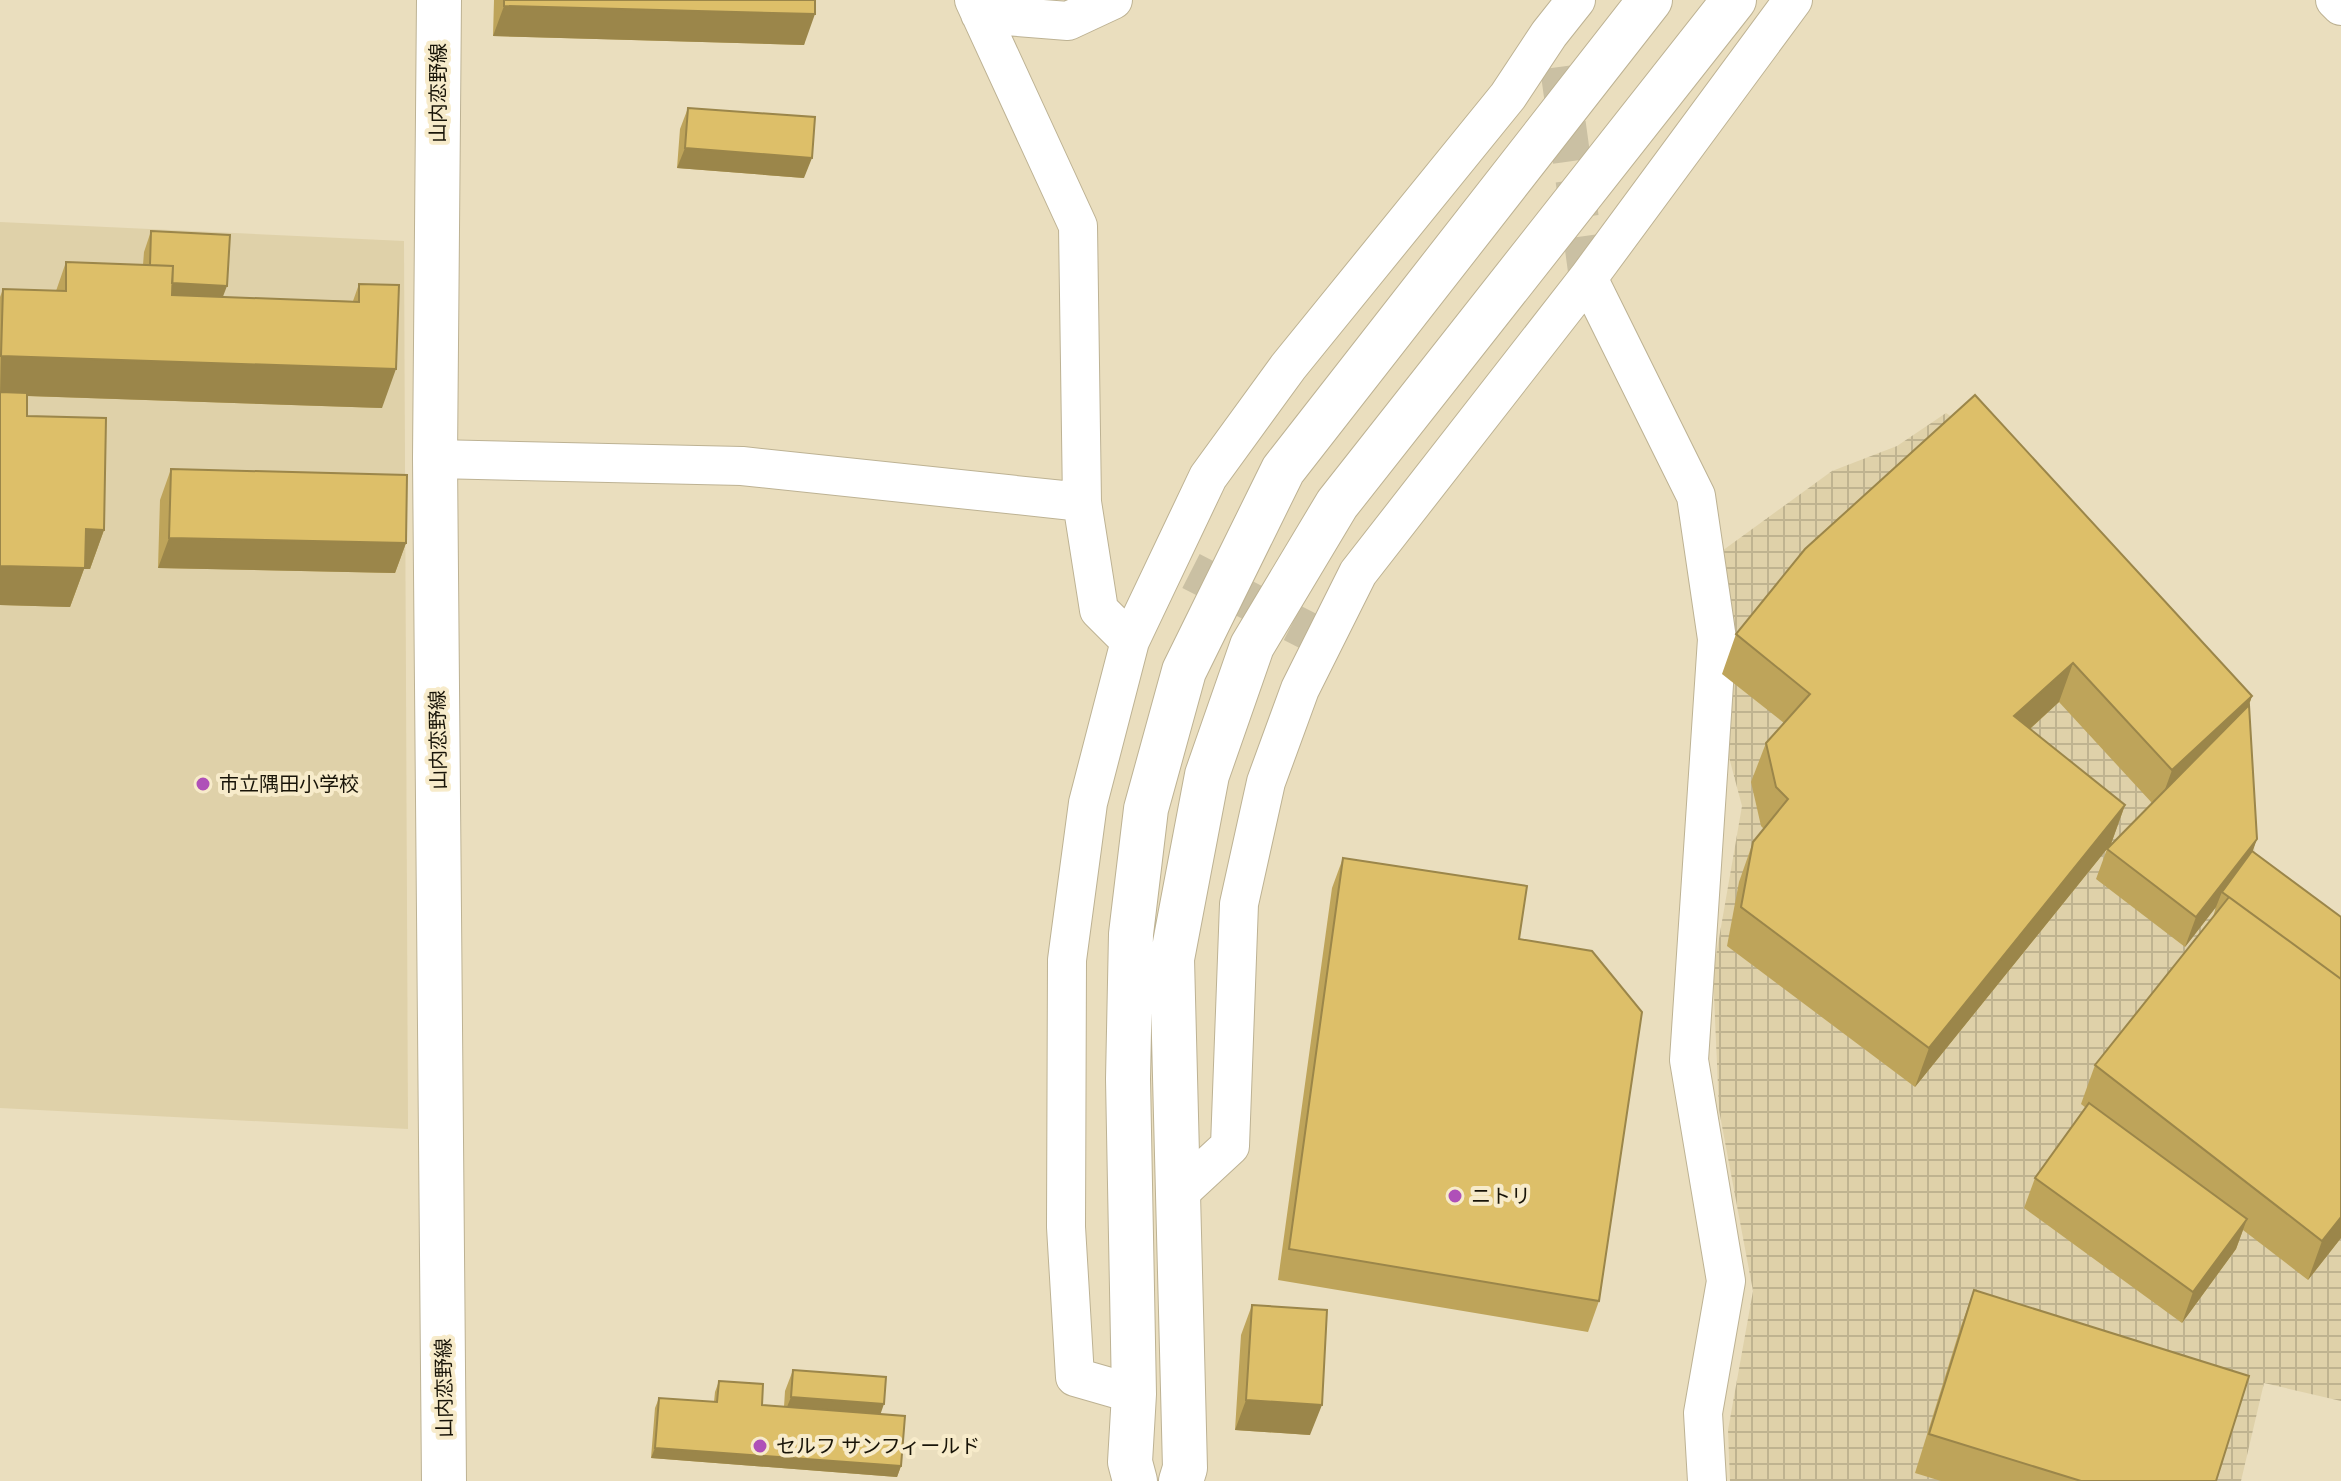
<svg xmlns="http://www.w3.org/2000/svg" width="2341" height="1481" font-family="'Fira Sans','Noto Sans JP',sans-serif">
<defs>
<pattern id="industrial-grid" width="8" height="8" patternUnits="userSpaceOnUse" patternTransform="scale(2)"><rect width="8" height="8" fill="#dfd1a9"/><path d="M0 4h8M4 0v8" fill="none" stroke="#bfb390"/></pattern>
</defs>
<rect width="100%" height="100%" fill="#eadebe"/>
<path fill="#dfd1a9" d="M0,222l404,19 4,888 -408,-21z"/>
<path fill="url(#industrial-grid)" d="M1946,413l82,56 215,259 14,148 84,57v468l-77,-18 -23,98h-511l-2,-51 25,-139 -34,-181 -6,-137 29,-167 -32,-120 12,-135 110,-80 65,-25z"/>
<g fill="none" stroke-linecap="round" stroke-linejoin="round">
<path stroke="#cac0a3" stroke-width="38" stroke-dasharray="38 19" stroke-linecap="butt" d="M1559,67l29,211
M1191,571l121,62"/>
<g stroke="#bdb293" stroke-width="40">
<path id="street" d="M974,0l104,226 4,276 17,108 31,31
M2335,0l6,6
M980,14l88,7 45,-21
M1588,278l108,218 21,143 -28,421 37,221 -23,132 4,68
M435,459l307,7 340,36
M1176,1196l54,-50 9,-242 27,-122 34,-93 58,-116 230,-295 205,-278
M1134,1394l-59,-17 -9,-150 1,-267 21,-157 42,-162 78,-164 80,-110 220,-271 41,-62 27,-34"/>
</g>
<g stroke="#bdb293" stroke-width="46">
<path id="secondary" d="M439,0l-4,459 9,1022
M1135,1481l-5,-19 4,-68 -6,-315 3,-145 15,-125 38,-138 99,-201 367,-470
M1181,1481l4,-13 -13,-509 35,-184 45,-129 85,-142 397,-504"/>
</g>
<use href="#street" stroke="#fff" stroke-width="38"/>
<use href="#secondary" stroke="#fff" stroke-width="44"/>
</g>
<path fill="#bea45a" d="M494,0h321l-11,45 -311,-9z
M688,108l116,70 -127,-10 3,-39z
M151,231l72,66 130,4 6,-17 23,124 -355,-12v20l77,114 -14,39h-6l-14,38 -70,-2v-308l3,-8 53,2 10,-29 77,3 1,-13z
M171,469l235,74 -11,30 -237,-5 2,-68z
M1805,549l447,147 -3,9 8,134 -5,12 89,66v321l-33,42 -65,-50 -7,19 -54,74 -158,-115 11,-30 51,-70 -5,-4 14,-39 118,-148 3,-10 -31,40 -89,-68 11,-30 45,-46 -93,-101 -29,27 95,76 -14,39 -196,243 -188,-141 12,-64 14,-40 11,-13 -3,-3 -10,-44 15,-39 18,-20 -62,-49 14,-40z
M1343,858l176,81 80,362 -11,31 -310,-52 54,-392z
M1974,1290l242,191h-275l-26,-8 45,-144z
M1252,1305l58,130 -75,-5 6,-95z
M793,1370l87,44 21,52 -4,11 -246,-19 4,-50 4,-10 55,4 1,-10 4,-11 43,24 22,2 1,-16z"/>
<path fill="#9b864a" d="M504,6l311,8 -11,31 -311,-9z
M685,148l127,10 -8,20 -127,-10z
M149,282l78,4 -8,21 -78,-4z
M1,356l395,13 -14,39 -382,-13z
M86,529l18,1 -14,39h-6l-14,38 -70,-2v-39z
M169,538l237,5 -11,30 -237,-5z
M2073,663l-14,39 -59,54 14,-40z
M2252,696l-14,39 -80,74 14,-39z
M2125,805l-14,39 -196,243 14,-39z
M2257,839l-11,31 -24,22 -6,15 -31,40 11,-30z
M2341,1217v21l-33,42 14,-39z
M2247,1219l-11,30 -54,74 11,-31z
M791,1397l93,7 -7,20 -94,-7z
M1246,1400l76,5 -12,30 -75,-5z
M655,1448l246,18 -4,11 -246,-19z"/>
<path fill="#ddbf69" stroke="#9b864a" stroke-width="2" d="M504,0h311v14l-311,-8z
M688,108l127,9 -3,41 -127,-10z
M151,231l79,4 -3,51 -55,-3 1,-17 -23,-1z
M66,262l107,4 -1,29 187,7v-18l40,1 -3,84 -395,-13 2,-67 63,2z
M0,392l27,1v23l79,2 -2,112 -18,-1 -1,39 -85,-2z
M1975,395l277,301 -80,74 -99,-107 -59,53 111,89 -196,243 -188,-141 12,-65 35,-43 -12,-12 -10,-44 44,-49 -74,-60 69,-85z
M171,469l236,6 -1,68 -237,-5z
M2249,705l8,134 -61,78 -89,-68z
M2252,851l89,66v62l-119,-87z
M1343,858l184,28 -8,53 73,12 50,61 -43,289 -310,-52z
M2229,897l112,82v238l-19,24 -227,-176z
M2089,1103l158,116 -54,73 -158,-114z
M1974,1290l275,86 -33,105h-135l-152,-47z
M1252,1305l75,5 -5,95 -76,-5z
M793,1370l93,7 -2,27 -93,-7z
M719,1381l44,3 -1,21 143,11 -4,50 -246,-18 4,-50 58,4z"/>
<g fill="#af50b8" stroke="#f7ebca" stroke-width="3">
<circle cx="203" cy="784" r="8"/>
<circle cx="1455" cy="1196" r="8"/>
<circle cx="760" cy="1446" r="8"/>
</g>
<g text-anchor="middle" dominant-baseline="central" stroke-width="8" stroke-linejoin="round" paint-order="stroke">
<g font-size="20" fill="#181408" stroke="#f7ebca">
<text transform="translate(438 93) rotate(-90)">山内恋野線</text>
<text transform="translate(438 740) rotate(-91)">山内恋野線</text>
<text transform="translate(444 1388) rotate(-91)">山内恋野線</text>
</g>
<g font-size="20" fill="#181408" stroke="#f7ebca" text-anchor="start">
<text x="219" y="784">市立隅田小学校</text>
<text x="1471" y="1196">ニトリ</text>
<text x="776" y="1446">セルフ サンフィールド</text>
</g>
</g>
</svg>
